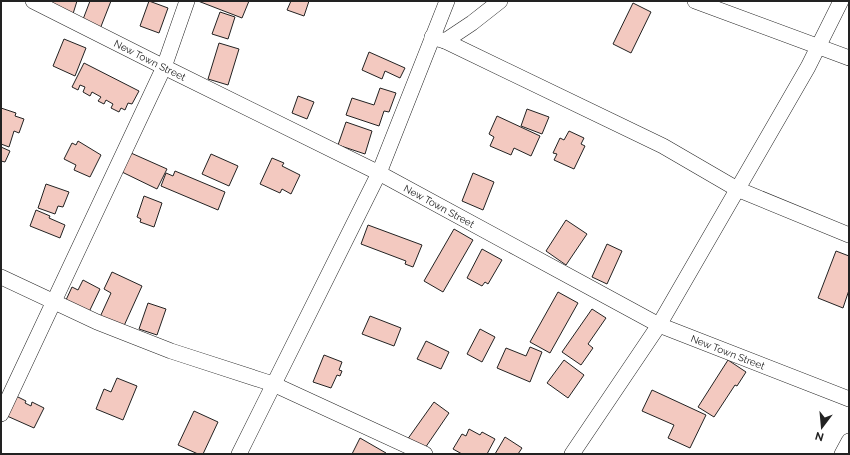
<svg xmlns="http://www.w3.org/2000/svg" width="850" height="455" font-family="Raleway,sans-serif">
<rect width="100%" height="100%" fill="#fff"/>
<path fill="#f3c9c0" stroke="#222" d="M53,1h24l-5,16 -22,-7z
M90,1h21l-11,28 -18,-7z
M149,1l19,7 -9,25 -19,-7z
M198,1h51l-7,17z
M291,1h18l-5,15 -17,-6z
M633,3l18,9 -20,41 -18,-9z
M220,12l15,5 -7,22 -16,-5z
M64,39l22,9 -11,28 -22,-10z
M219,43l20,6 -11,36 -20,-6z
M369,52l36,16 -5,10 -15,-7 -3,8 -20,-9z
M84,63l55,28 -7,13 -4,-1 -3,7 -4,-2 -2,4 -8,-4 2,-4 -7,-4 -2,4 -6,-3 3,-4 -9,-5 -2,4 -7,-4 2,-5 -5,-2 -2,5 -6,-3z
M380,88l16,5 -7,19 -5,-1 -5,15 -33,-11 6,-17 22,7z
M298,96l16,6 -7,17 -15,-6z
M1,108l15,5 -1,3 9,3 -5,14 -5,-2 -5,16 -8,-3z
M527,109l22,8 -7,17 -21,-8z
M497,116l43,20 -9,20 -17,-8 -3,7 -21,-9 4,-9 -5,-3z
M346,122l26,9 -7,23 -27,-9z
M569,131l15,7 -3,6 4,2 -11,23 -20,-9 3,-6 -4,-1 7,-15 4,2z
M78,141l23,14 -11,22 -16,-7 2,-5 -12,-6 8,-16 4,2z
M1,147l9,4 -5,11 -4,-1z
M131,153l36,16 -10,20 -35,-17z
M211,154l27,12 -9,20 -27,-12z
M272,158l12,5 -2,3 18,9 -9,19 -9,-5 -2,4 -20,-9z
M175,171l50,21 -7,18 -57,-24 5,-13 7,3z
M473,173l21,9 -11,28 -21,-9z
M46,184l23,8 -6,15 -5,-1 -3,8 -17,-6z
M144,196l18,7 -8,24 -14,-5 1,-3 -4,-2z
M36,210l14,6 -1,2 16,7 -5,13 -30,-12z
M566,220l21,14 -21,31 -20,-14z
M368,225l54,20 -9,22 -8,-3 1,-3 -45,-17z
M454,229l19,11 -30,52 -19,-11z
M607,244l15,7 -15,33 -15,-7z
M482,249l20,11 -14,24 -3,-2 -3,4 -15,-8z
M836,251l13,5v34l-6,18 -25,-10z
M112,272l30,14 -19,42 -23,-11 11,-24 -7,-4z
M83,280l17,9 -11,23 -23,-12 6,-13 6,3z
M558,292l20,11 -28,50 -20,-11z
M148,303l18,6 -9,26 -18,-6z
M592,309l14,9 -18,26 5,4 -12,17 -19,-13z
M370,316l31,12 -7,18 -32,-12z
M480,329l15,8 -13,25 -15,-8z
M426,341l23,11 -8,17 -24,-10z
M530,347l12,5 -12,30 -33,-14 9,-20 20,8z
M324,355l18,7 -3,8 3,1 -2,5 -3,-1 -6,13 -18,-6z
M564,360l20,15 -16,23 -21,-15z
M728,360l18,12 -9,14 -2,-1 -21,32 -16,-10z
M117,378l20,8 -14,34 -27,-11 8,-20 7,3z
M652,390l54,25 -16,33 -22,-10 6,-13 -32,-14z
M16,396l10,5 -1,2 6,3 1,-4 12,6 -10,20 -27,-12z
M434,402l15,11 -26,38 -16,-11z
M194,411l24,11 -15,32h-5l-20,-9z
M469,429l11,6 2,-3 13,7 -8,15h-25l-9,-5 9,-15 4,2z
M505,437l17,11 -4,6h-23z
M360,438l26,15v1h-34z"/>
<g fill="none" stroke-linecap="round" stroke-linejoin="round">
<g stroke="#222" stroke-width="16">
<g id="minor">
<path id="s1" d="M33,1l131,66 215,106 280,152 190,74"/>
<path d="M695,1l154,57"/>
<path d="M432,37l13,4 218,105 74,43 112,46"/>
<path d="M445,41l27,-18 28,-22"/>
<path d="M1,277l96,45 74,29 102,33 152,70"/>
<path d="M1,414l163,-347 23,-66"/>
<path d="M239,454l140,-281 68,-172"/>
<path d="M572,454l87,-129 149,-258 33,-66"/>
<path d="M842,454l7,-13"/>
</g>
</g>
<use href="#minor" stroke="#fff" stroke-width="15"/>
</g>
<g text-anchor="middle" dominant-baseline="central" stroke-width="3" stroke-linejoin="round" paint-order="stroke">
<g font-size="10" fill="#222" stroke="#fff">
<text stroke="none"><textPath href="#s1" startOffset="131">New Town Street</textPath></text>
<text stroke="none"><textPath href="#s1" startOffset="455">New Town Street</textPath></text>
<text stroke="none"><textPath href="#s1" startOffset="779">New Town Street</textPath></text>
</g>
</g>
<rect width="850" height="455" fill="none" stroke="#222222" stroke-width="4"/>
<g transform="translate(822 427) rotate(196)" stroke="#ffffff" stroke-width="3" paint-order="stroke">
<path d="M0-3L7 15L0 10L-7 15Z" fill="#222222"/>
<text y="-6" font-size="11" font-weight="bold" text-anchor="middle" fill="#222222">N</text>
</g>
</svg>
